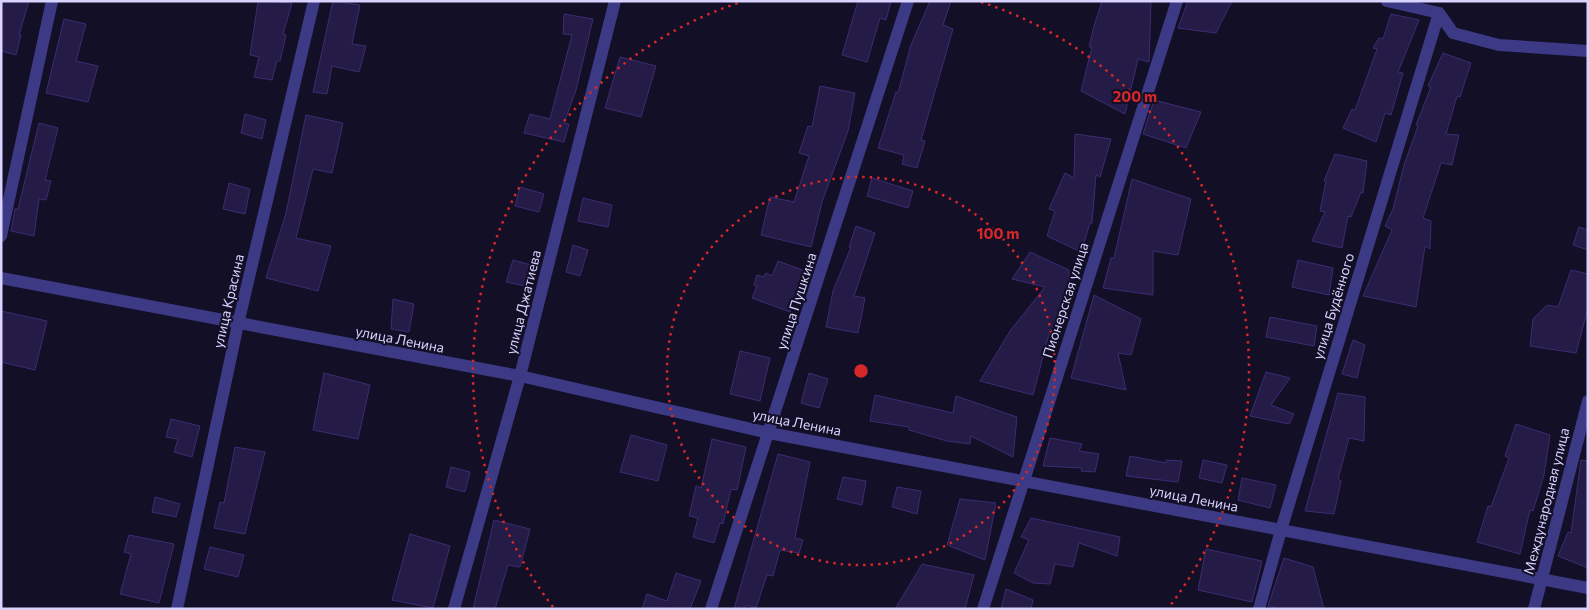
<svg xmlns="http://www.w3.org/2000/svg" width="1589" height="610" font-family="Commissioner,sans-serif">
<rect width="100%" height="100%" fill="#130f26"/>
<path fill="#241b47" stroke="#3b2d73" d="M1,1h28l-10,34h2l-5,20 -15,-4z
M258,1l34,2 -9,31 3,1 -6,26h-3l-5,19 -18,-3 5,-20 -9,-2z
M333,1l27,4 -8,39 14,2 -7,26 -27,-6 -5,28 -14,-2z
M858,1h33l-5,19 -6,-2 -13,44 -25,-7z
M930,1h21l-8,24 10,4 -32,111 4,1 -8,27 -15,-4 2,-9 -26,-7 18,-56 2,1 13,-48z
M1102,1h49l-2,61 -11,-3 -13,55 -44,-23 11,-44h-3l5,-21z
M1188,1h44l-16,32 -38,-5z
M564,14l29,5 -17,71 -12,33 5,1 -5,18 -40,-9 6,-19 20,5 22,-84 -9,-1z
M1391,14l28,6 -21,52 5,1 -12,42 -6,-2 -9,29 -33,-14 9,-19 3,1 22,-61 -4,-1 6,-10 4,1z
M64,19l22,5 -10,37 22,5 -10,36 -42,-9z
M1443,53l28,10 -11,34 -3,-1 -11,38 13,1 -7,30 -11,-2 -18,55 8,3 -1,28 -5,-3 -9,61 -53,-11 29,-66 -7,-4 8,-17 11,-44 14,-39 -2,-1 15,-38 -3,-1z
M620,57l36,9 -15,51 -36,-9z
M820,86l35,7 -7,38 -26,71 -11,45 -50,-12 9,-38 24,5 15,-46 -10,-3 9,-27 4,1z
M1154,100l47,12 -15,36 -43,-14z
M245,114l21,6 -4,19 -21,-6z
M306,115l37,8 -11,50 -19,-4 -17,69 35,8 -13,45 -52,-13 20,-65z
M39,123l19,5 -13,52 6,1 -5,19 -7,-1 -5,37 -23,-5 4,-22h3z
M1075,134l36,5 -11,38 -4,-2 -4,48h-2l-9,29 -34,-16 8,-25 -6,-2 16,-36 9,5z
M1335,154l32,7 -4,32 -2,-1 -10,25 -3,-1 -6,32 -30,-7 13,-29 -5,-1 6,-30h-2z
M872,178l41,13 -5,17 -41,-12z
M1132,179l59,20 -13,56 -25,-4v44l-50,-7 8,-30h3z
M229,183l21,6 -5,25 -22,-5z
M520,187l24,7 -5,18 -24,-6z
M583,198l29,7 -4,22 -30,-6z
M856,226l19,7 -21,63 11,2 -7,35 -32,-6 7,-36 18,-44h-2z
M1579,227l9,3v20l-15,-5z
M573,245l15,5 -8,26 -14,-4z
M1030,252l39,18v23l-14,42 -6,-1 -16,61 -53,-14 30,-50 35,-44 -33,-8z
M513,260l18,5 -6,21 -19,-4z
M1298,260l35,8 -4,27 -37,-8z
M778,261l27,10 -15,41 -38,-14 5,-12 -3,-1 3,-10 7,2 2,-4 6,3z
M1571,270l17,4v34l-12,45 -46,-7 3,-27 14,-14 11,2z
M1094,295l47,24 -10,36 -13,-2 8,37 -55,-12z
M393,299l21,5 -5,28 -18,-3z
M1,311l46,10 -12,49 -34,-8z
M1270,317l47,9 -3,20 -48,-9z
M1353,340l12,5 -8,33 -15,-4z
M740,351l30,7 -10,43 -30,-7z
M1266,372l24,6 -19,27 23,9 -5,10 -39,-8z
M324,373l46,12 -12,54 -45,-9z
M809,373l19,6 -9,29 -18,-5z
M1338,393l27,4 -1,44 -15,-3 -11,41 3,2 -7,33 -29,-3z
M875,395l78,18 3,-17 61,21 -4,40 -42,-21 -1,8 -23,-3 -38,-11v-3l-39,-6z
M171,419l29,7 -8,31 -18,-5 4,-13 -12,-2z
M1516,424l34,11 -6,40 -11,36 -3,-1 -10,44 -43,-12 11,-36 3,1 18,-49 -4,-2z
M631,435l36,10 -9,36 -38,-9z
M1050,438l32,6 -3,7 20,3 -4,18 -14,-1 1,-3 -39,-2z
M712,439l34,8 -9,43 -6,-1 -8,35 -3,-1 -6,20 -21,-6 5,-19 -9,-2 7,-30 5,2z
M235,447l30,5 -20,82 -31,-6 6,-26 4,1z
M778,454l32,8 -15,76 8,2 -4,13 -19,-3 -7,26 -6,-1 -11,33 -10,-3 -1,4h-11z
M1130,456l36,7v-3l16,1 -4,21 -52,-6z
M1203,460l24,5 -5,18 -23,-5z
M1581,460l7,1v107l-30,-12 10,-24 3,1z
M451,467l19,5 -5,20 -19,-5z
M843,477l23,4 -4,24 -25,-6z
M1242,478l34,7 -6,23 -32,-8z
M897,487l24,4 -4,23 -25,-7z
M155,497l25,7 -4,13 -24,-5z
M960,499l36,4 -11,57 -38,-15z
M1031,518l89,19 -3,19 -38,-13 -6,24 -18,-3 -5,20 -17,-1 -19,-10 15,-33 -8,-3z
M494,520l36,9 -10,38 -12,-2 -13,44h-22z
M410,534l40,12 -17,62 -41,-8z
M129,535l45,9 -15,59 -39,-9 11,-40 -7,-2z
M210,547l34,8 -6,22 -34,-8z
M1206,549l56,12 -10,41 -54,-12z
M1284,558l29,9 11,42h-45l-11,-3z
M922,564l52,11 -9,34h-70z
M676,573l25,8 -11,28h-48l5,-15 20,7z
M1006,589l27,11 -2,9h-30z"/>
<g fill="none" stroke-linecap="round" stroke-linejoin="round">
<path stroke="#3d3a85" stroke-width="12" d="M1387,1l52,12
M1439,13l14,20 46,12 89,6
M1,236l51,-235
M1,278l519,98 249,57 819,155
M177,609l61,-285 76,-323
M454,609l66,-233 95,-375
M711,609l197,-608
M983,609l194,-608
M1259,609l22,-79 158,-517
M1534,609l54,-208"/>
</g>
<g fill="none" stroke="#d62828" stroke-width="2.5" stroke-dasharray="2.5 5">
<circle cx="861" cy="371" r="194"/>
<path d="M553 607A388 388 0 0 1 741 2M981 2A388 388 0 0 1 1169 607"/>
</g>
<g text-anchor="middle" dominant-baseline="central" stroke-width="4" stroke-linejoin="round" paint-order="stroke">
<g font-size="14" fill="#d9d4ff" stroke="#130f26">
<text transform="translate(1065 300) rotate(-72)">Пионерская улица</text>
<text transform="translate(228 301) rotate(-77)">улица Красина</text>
<text transform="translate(796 301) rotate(-72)">улица Пушкина</text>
<text transform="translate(523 302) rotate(-76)">улица Джатиева</text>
<text transform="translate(1333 306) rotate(-73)">улица Будённого</text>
<text transform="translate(400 339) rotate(11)">улица Ленина</text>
<text transform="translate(797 422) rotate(11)">улица Ленина</text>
<text transform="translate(1194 498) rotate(11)">улица Ленина</text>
<text transform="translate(1546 501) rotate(-76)">Международная улица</text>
</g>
</g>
<circle cx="861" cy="371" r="8" fill="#d62828" stroke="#130f26" stroke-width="2.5"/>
<g font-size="15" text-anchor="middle" font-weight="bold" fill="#d62828" stroke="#130f26" stroke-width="4" stroke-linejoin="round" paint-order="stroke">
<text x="1135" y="102">200 m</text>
<text x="998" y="239">100 m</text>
</g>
<rect width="1589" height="610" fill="none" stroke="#d9d4ff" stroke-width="5"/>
</svg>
